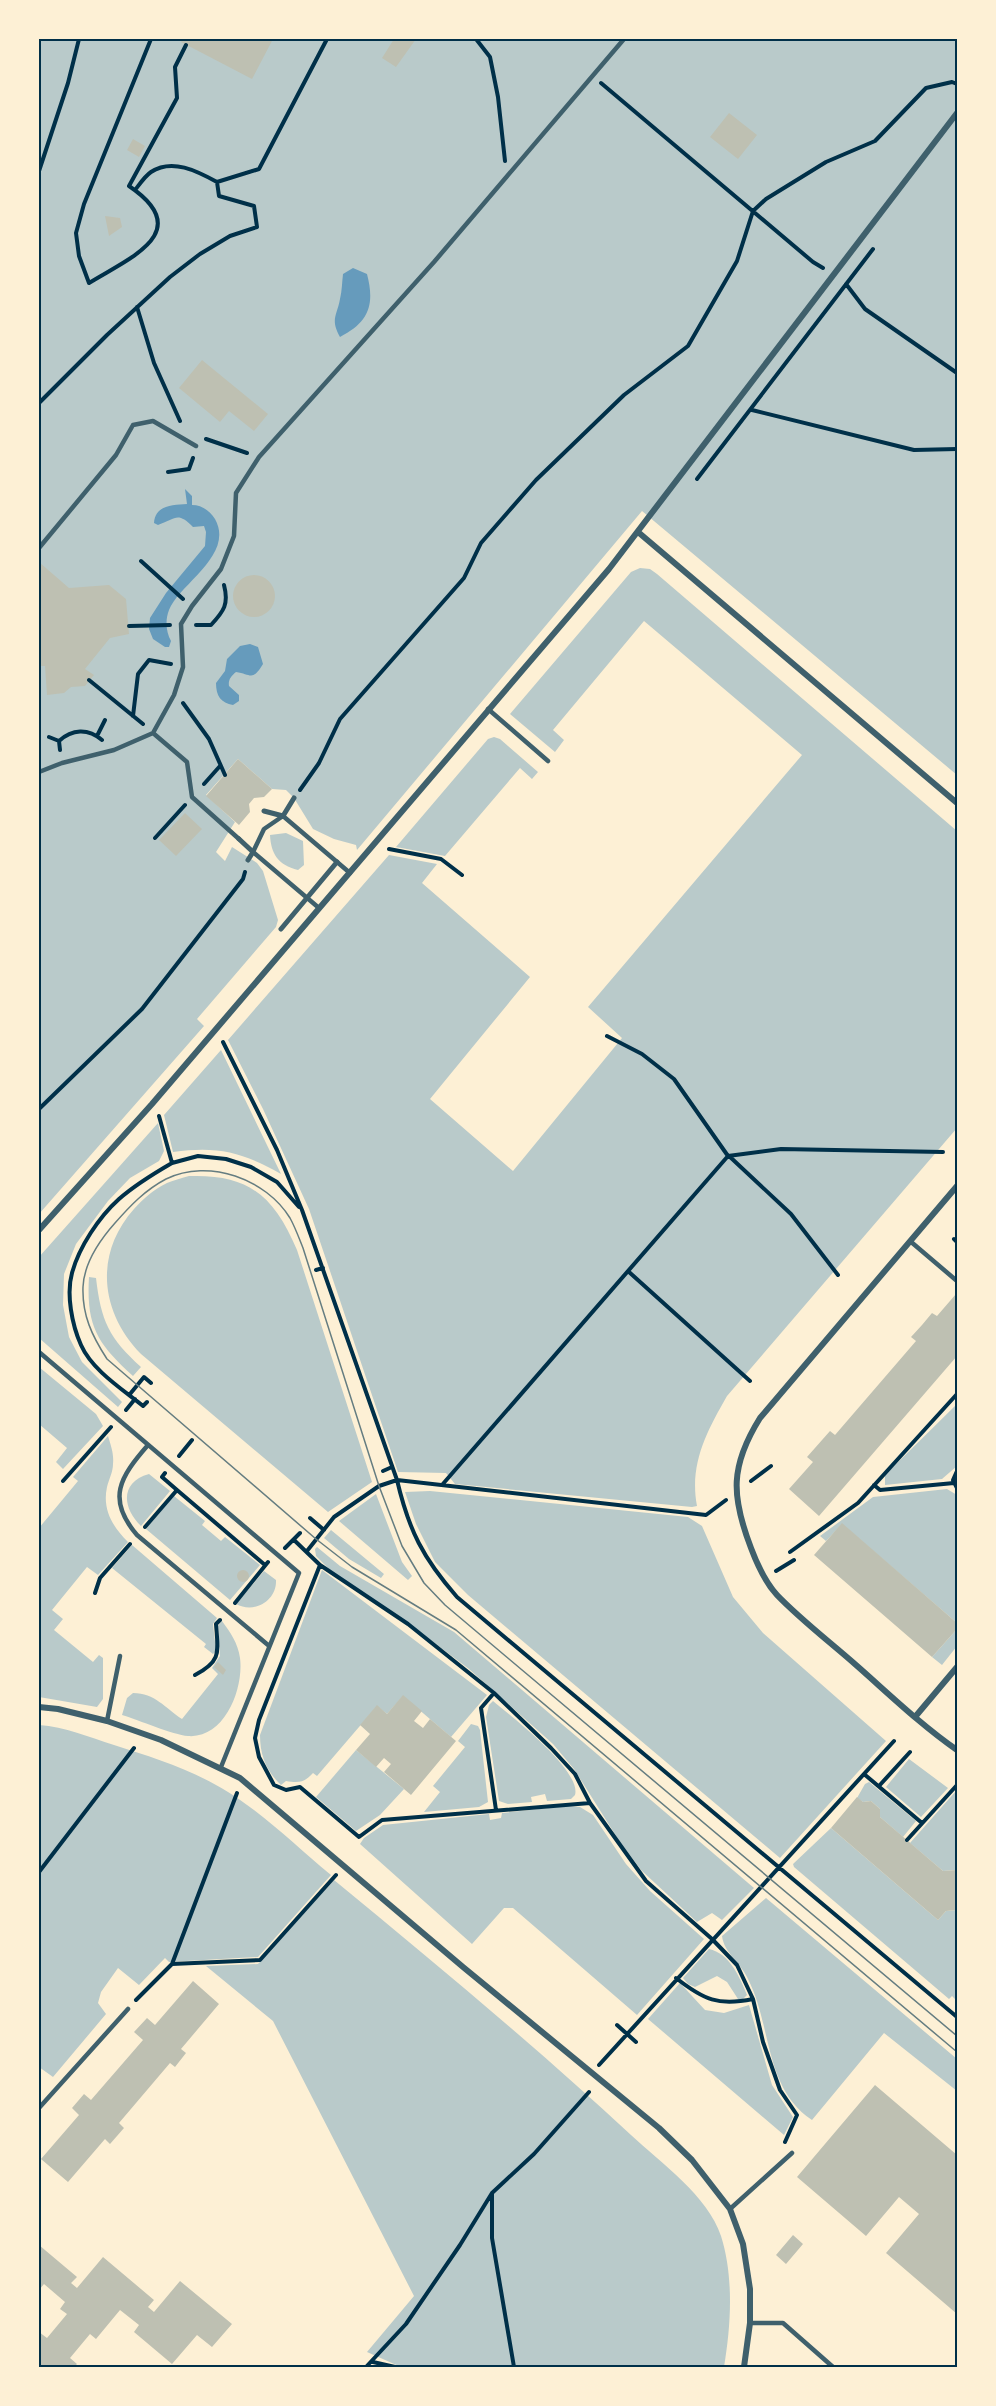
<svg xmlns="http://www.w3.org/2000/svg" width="996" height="2406" font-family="Poppins,sans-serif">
<rect width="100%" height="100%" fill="#fdf0d5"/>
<path fill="#b9caca" d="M39,39h918v736l-315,-264 -285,339 -1,-5 -22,-6 -21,-10 -19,-31 -8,-8 -14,-1 -34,-30 -32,36 29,27 -19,30 9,9 7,-14 25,16 6,8 15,49 -2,7 -79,92 7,7 -165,188z
M640,568l10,1 7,5 300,257v297l-230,268c-20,35 -38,68 -30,110l-5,1 -237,-23 -9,-11 -48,-1 -89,-263 -46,-100 -35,-69 161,-185 48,9 -15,19 108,94 -100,122 83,72 109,-133 -34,-31 214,-252 -158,-134 -91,109 11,10 -9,12 -45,-38 121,-142z
M494,737l6,2 38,33 -6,7 -12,-11 -75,88 -49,-9 92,-108z
M286,833l17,8 1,24 -6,5c-20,-5 -27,-16 -28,-35z
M221,1050l60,124c-39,-22 -63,-28 -108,-22l-9,-37z
M158,1123l6,28 -5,10 -29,17 -22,23 -32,43 -12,30 -1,31 6,32 13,25 40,40 -4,5 -79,-69v-81z
M189,1176c60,-2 85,20 108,74l75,232 -44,30 -187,-158c-41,-42 -47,-100 -7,-145 9,-10 20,-20 33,-26 7,-3 15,-5 22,-7z
M89,1277l7,1c5,43 13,60 45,89l-8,9c-35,-32 -47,-49 -44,-99z
M39,1367l57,47 7,12 -40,43 -7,-7 11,-14 -28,-24z
M957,1404v62l-15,13 -57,6v-10z
M108,1436c3,10 6,18 5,28 0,8 -4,15 -6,23 -5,23 6,40 21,55l-30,33 -11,-8 -35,43 11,9 -9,11 39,32 6,-7 4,3v41l-6,8 -58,-10v-169l39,-47 -5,-4z
M149,1474l21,17 -29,35c-19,-18 -21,-44 8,-52z
M947,1489l10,6v128l-115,-99 -16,17 -6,-5 53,-39z
M430,1491l258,26 14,9 31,71 30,36 123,108 -106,117 -312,-263 -33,-33 -19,-38 -11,-32z
M376,1494l26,68 10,14 -4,4 -69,-59z
M174,1496l31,25 -3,4 19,16 4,-4 35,28 -30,35 -84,-71z
M331,1530l53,44 -3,4 -32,-19 -25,-21z
M132,1545l85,73 -4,6 3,27 -3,3 -9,-7 2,-3 -94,-76z
M317,1547l23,19 114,66 300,256 -32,32 -10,-7 -15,9 -56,-52 -23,-31 -44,-70 -21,-25 -84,-75 -61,-46 -78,-53 -14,-14 -1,-7z
M322,1570l165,125 -36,42 -48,-41 -16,18 -10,-8 -60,70 -4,-3c-9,10 -15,10 -27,8l-5,4c-15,-14 -21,-30 -21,-50z
M264,1571l12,9c1,21 -22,34 -40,24z
M222,1621c8,11 16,22 18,37 4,30 -15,81 -52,78 -15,-1 -49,-16 -66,-21l5,-17 6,-5c22,0 32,15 49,26l36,-45 -6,-6 8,-12 -2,-30z
M957,1629v17l-15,19 -10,-8z
M493,1701c18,15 89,70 82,94l-4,4 -24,2 -2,-7 -14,3 1,5 -24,2 -9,-3 -13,-84 3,-12z
M471,1724l7,2 2,4 8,72 -9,5 -55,5 16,-20 -7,-6 32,-39 -7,-6z
M39,1725c26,2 50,12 75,20 38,12 79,25 114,47 37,23 69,55 103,83l-73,82 -89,5 -4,-4 -26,27 -21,-17 -17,24 -3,11 8,11 -53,63 -14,-10z
M356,1750l48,39 -24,26 -24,16 -40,-34z
M909,1759l39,29 -27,29 -35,-30z
M869,1782l47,39 -13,16 -23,-20v-8l-9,-8 -8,1 -6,-4 8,-14z
M956,1791l1,79 -14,1 -33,-28z
M568,1806l12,1 13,8 33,49 24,27 54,48 -67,76 -124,-107h-9l-32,36 -112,-100 4,-6 19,-13 106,-11 1,6 11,-2 1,-5z
M831,1828l107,92 8,-9 11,-1v91l-5,-5 -3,3 -155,-132 -1,-3z
M334,1880c101,83 201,166 297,255 30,28 77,61 90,101 13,41 10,89 3,131h-323l-34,-15 47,-56 -141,-275 -67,-55 52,-2z
M766,1898l191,161v32l-73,-58 -72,87c-48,-32 -40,-94 -64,-141 -7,-16 -24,-26 -26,-43z
M709,1949c20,4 31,28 38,46l-4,4h-5l-11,-17 -10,-6 -22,11 -7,-3 -5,-6z
M680,1983l25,27 19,3 25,-8 23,80 21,32 -9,18 -136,-116z"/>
<path fill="#669bbc" d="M353,268l14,6c8,31 2,48 -27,63 -10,-18 -3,-21 0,-38 2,-8 2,-17 3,-25z
M185,489l7,7v9c10,0 18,6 23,14 20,36 -36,65 -46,91 -4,10 -3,22 2,31l-2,6h-4l-12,-8 -4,-10 1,-11 16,-25 39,-47 1,-14 -2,-6 -11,1c-16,-16 -17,-8 -35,-2l-4,-2c1,-18 19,-18 33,-19z
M250,644l8,3 5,17c-11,18 -12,10 -27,8 -5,4 -8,8 -7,14l10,9v6l-6,4c-12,-2 -17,-9 -17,-22l9,-12 2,-12 13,-13z"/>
<path fill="#bec0b2" d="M183,39h90l-21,40 -71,-37z
M394,39h22l-20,28 -14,-9z
M729,113l28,22 -19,24 -28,-22z
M133,139l12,7 -6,11 -12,-7z
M105,216l15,2 2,9 -13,9z
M202,360l66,54 -14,17 -25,-20 -9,11 -41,-34z
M39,562l30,26 40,-3 17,14 3,35 -19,4 -25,31 9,6 -9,11 -14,1 -7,6 -17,2 -2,-29h-6z
M233 596a21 21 0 1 1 42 0a21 21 0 1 1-42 0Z
M238,759l34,30 -8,8 -10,1 -5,6 1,8 -11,13 -33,-29z
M185,813l17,16 -26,27 -17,-16z
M956,1294l1,62 -138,160 -30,-27 24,-27 -6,-5 23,-26 5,4 81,-94 -5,-4 11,-12 10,-12 5,3z
M842,1523l115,100v6l-25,28 -118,-102z
M237 1576a6 6 0 1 1 12 0a6 6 0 1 1-12 0Z
M218,1662l8,8 -3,5 -9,-8z
M403,1695l19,16 -8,10 9,7 7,-9 26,22 -45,54 -27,-23 7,-8 -7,-6 -8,9 -20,-17 14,-16 -10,-9 17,-20 10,9z
M857,1797l6,5 8,-1 9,8v8l63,54 14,-1v40l-11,1 -8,9 -107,-92z
M193,1981l26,23 -38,45 5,4 -11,14 -5,-4 -51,60 5,5 -14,16 -5,-5 -37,43 -27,-23 38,-44 -7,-7 12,-14 7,6 52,-60 -9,-8 13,-14 8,7z
M875,2085l82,70v159l-71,-61 33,-39 -20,-17 -33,39 -69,-59z
M793,2235l10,9 -17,20 -10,-9z
M39,2245l38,32 -6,6 6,5 26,-31 51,43 -6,7 6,5 26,-31 52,43 -20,23 -15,-12 -25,29 -38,-32 5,-7 -19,-15 -24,29 -6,-5 -20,24 7,6 -3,3h-35v-35l8,6 20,-24 -7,-5 5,-7 -21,-18 -5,6z"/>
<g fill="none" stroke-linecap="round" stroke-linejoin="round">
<path stroke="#003049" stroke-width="4" d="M151,39l-67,165 -8,29 3,23 10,27c40,-25 108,-51 40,-97l48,-88 -2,-31 11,-22
M476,39l14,18 8,40 7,64
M601,83l212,179 10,6
M39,171l29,-88 11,-44
M135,190c4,-5 10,-14 16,-18 21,-14 46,-1 66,10l42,-13 68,-130
M846,284l19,25 92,64
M137,307l17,56 26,58
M39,403l68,-68 63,-58 30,-23 30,-18 27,-9 -3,-21 -35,-10 -2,-14
M752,410l162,40 43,-1
M206,439l41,14
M168,472l21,-3 4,-11
M697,479l176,-230
M141,561l42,38
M196,625h15c13,-14 18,-21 13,-40
M129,626l41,-1
M89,680l54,44
M183,703l26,36 16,36
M133,716l5,-42 11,-14 22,4
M97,736l8,-16
M49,737l10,4
M60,750l-1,-9c13,-12 29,-13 43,-1
M204,784l16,-18
M300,790l19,-27 21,-44 124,-141 17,-35 55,-63 88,-85 64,-49 49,-85 16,-50 13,-12 60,-37 49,-21 51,-53 26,-6 5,2
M155,838l30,-33
M389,849l52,10 21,16
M223,1042l54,108 25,60 95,270c12,51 26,78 60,117l500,420
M39,1109l103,-100 101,-130 2,-7
M159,1116l13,47 26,-7 28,3 25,8 26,15 22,25
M728,1156l53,-7 162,3
M729,1156l62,58 47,61
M954,1239l3,3
M316,1270l7,-2
M629,1272l121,109
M130,1394l14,-17 7,6
M147,1402l-4,4c-21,-17 -51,-36 -62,-61 -9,-20 -15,-51 -9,-72 7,-26 27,-56 47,-74 16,-14 34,-25 53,-36
M126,1410l9,-11
M179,1456l13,-16
M383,1471l9,-4
M957,1471l-4,9 4,8
M63,1481l48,-54
M751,1481l20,-15
M442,1485l286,-329 -54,-77 -32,-25 -35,-18
M874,1485l6,5 74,-7
M177,1490l88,75
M310,1518l14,12
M145,1527l32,-37 -15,-13 3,-4
M294,1540l26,25 88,59 86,69 57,55 24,26 15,29 56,78 66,58 25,26 16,34 10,43 17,48 17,25 -12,27
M285,1548l15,-15
M307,1551l27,-34 45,-31 18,-6 309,35 20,-15
M790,1552l68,-49 99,-109
M320,1565l-61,155 -4,18 4,19 15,28 12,5 14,-3 59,50 23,-17 208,-17
M776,1571l18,-11
M95,1593l5,-15 30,-34
M235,1603l33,-41
M195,1675c27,-14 23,-23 21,-51l4,-4
M494,1693l-13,15 15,102
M864,1774l58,49
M879,1786l31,-34
M907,1840l50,-55
M39,1872l95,-124
M172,1964l65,-171
M676,1978c28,22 42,28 77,21
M136,2000l36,-36 88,-4 76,-85
M617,2025l19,17
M599,2065l295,-324
M492,2193v45l22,129
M373,2362l22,5
M366,2367l40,-43 54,-79 32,-52 42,-39 55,-62"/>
<path stroke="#3f606c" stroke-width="4.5" d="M39,548l77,-93 17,-30 20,-4 43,25
M488,709l60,52
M153,733l21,-38 9,-28 -2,-43 11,-18 29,-37 13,-33 2,-43 23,-36 175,-195 190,-223
M39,772l23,-9 52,-13 39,-17 34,29 5,35 47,42
M319,908l-66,-56 11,-23 19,-13 67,57
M910,1241l47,40
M39,1352l260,221 -78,194
M148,1445c-28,32 -42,54 -11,90l131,110
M107,1721l13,-65
M39,2108l89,-99
M730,2209l62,-56
M750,2323h33l50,44"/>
<path stroke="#3f606c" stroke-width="5" d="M264,811l19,5 11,-18
M239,839l14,13 -5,8
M281,929l56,-67"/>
<path stroke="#3f606c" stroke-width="6" d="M638,532l319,271
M957,1186l-197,232c-30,48 -29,78 -9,130 6,16 14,34 26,47 24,25 53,47 79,70 33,29 65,60 101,85
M39,1230l113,-126 457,-535 348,-456
M39,1707l19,2 49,12 54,19 79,38 223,189 196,161 33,32 38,49 13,35 7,45v34l-6,44
M915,1717l42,-50"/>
<path stroke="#657d81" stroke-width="1.5" d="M957,2036l-448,-377 -64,-54 -21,-22 -22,-37 -23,-60 -76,-238c-4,-10 -8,-21 -13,-30 -24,-39 -81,-60 -124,-39 -21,11 -36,27 -51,44 -16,18 -31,40 -32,64 -1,28 9,49 24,72l209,180 36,28 104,63 501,422"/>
</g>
<rect width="996" height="2406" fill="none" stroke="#fdf0d5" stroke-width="81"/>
<rect x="40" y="40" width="916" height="2326" fill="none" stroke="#003049" stroke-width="2"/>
</svg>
